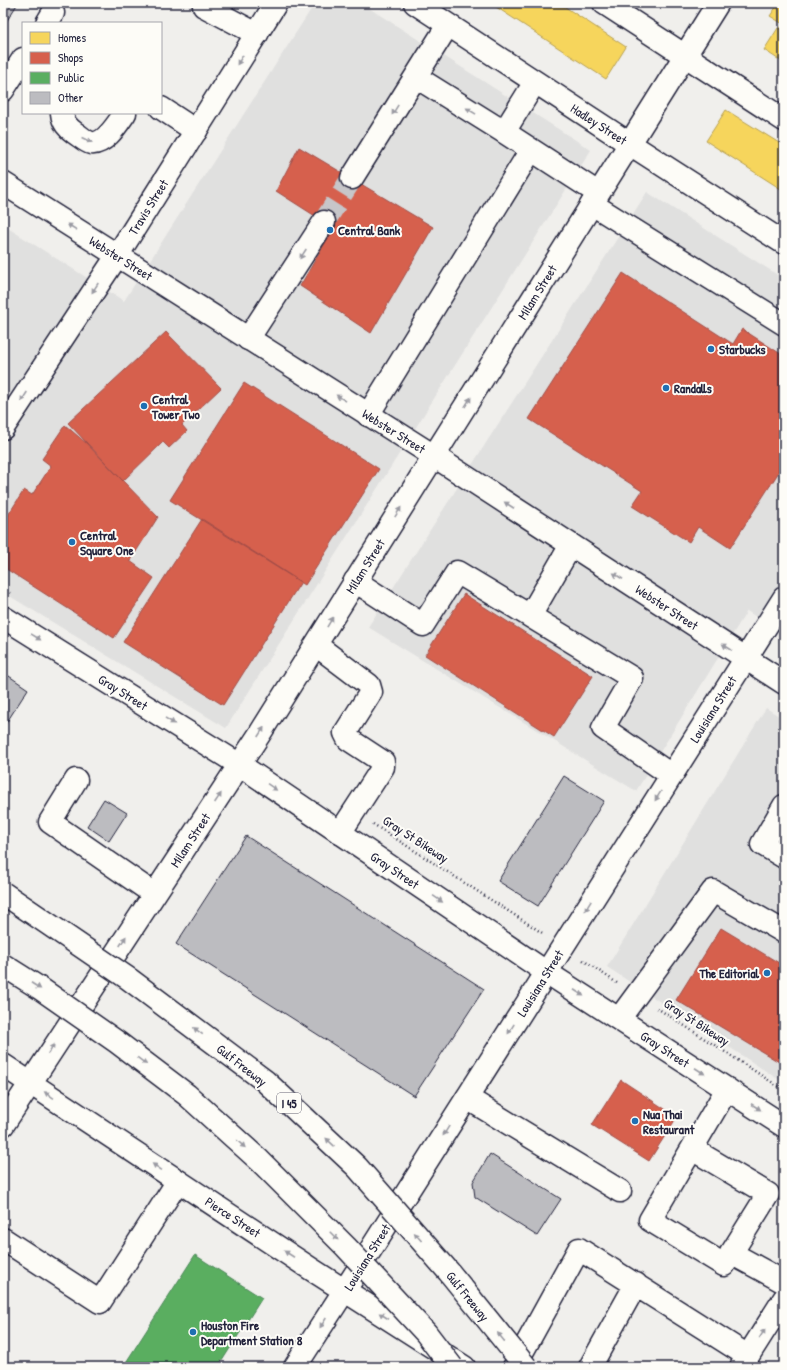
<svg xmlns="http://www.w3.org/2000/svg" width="787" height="1370" font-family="'Patrick Hand',sans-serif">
<rect width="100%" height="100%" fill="#f0efec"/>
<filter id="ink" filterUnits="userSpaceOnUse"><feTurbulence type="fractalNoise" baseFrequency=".025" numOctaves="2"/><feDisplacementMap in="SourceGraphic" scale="8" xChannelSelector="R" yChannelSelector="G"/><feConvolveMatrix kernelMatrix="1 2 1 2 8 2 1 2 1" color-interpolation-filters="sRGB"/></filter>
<g filter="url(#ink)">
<path fill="#e0e0df" d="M315,3h46l230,147 -365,578 -223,-136v-367l121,76z
M647,192l137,87v356l-37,-24 -111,180 -268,-164z
M766,708l18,11v364l-177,-116z"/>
<path fill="#f6d55c" stroke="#b69f52" d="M490,3h69l67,44 -20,32z
M779,3l5,1v59l-20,-13 14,-22 2,1 3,-5 -13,-8z
M726,110l58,36v45l-78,-50z"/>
<path fill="#d6604d" stroke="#a04d48" d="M299,147l134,80 -62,106 -71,-47 34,-58 -58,-37z
M623,273l110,71 9,-15 42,27v108l-54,84 -32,-21 -9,15 -57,-36 10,-15 -113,-72z
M166,332l55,56 -39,37 5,6 -18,17 -6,-6 -40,39 -55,-58z
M244,383l135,86 -74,116 -135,-85z
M65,425l21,18 72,74 -28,44 24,17 -40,60 -111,-71v-44l21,-33 8,5 19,-29 -9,-7z
M202,519l99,63 -78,123 -100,-63z
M464,594l129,82 -39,61 -129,-82z
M721,928l63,38v99l-108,-65z
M621,1080l56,37 -28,44 -57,-36z"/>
<path fill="#5aae61" stroke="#498456" d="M195,1255l67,43 -44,69h-95z"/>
<path fill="#bcbcc0" stroke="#22223b" d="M3,3h15l-15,24z
M3,672l25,17 -25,39z
M564,776l40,25 -66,105 -40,-25z
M104,799l23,14 -18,28 -22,-15z
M246,836l238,153 -70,107 -238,-152z
M490,1154l71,45 -24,37 -62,-39 -2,-15z"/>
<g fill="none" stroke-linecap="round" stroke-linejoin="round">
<path stroke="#c7c6c9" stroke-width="22" stroke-dasharray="22 11" stroke-linecap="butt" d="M324,222l28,-44"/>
<g stroke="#22223b" stroke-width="25">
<path id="minor" d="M206,3l-2,3 53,28
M415,3l215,141 154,99
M604,3l180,117
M47,23l6,-10
M416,77l88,55
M535,82l-31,50 94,61
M3,90l20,-31
M161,108l35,23
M62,113c1,10 6,15 13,20 5,3 11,9 16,10 14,2 27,-20 34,-30
M352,178l96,-153
M592,204l192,120
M248,339l76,-117
M368,415l163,-265
M571,545l-41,71 102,62 -29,50 68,47
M355,581l68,44 34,-53 73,44
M316,645l53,40 2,7 -26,41 3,6 35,23v5l-43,66
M76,780l-26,42 104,72
M784,806l-22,38 22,13
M619,1019l94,-128 71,41
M467,1098l153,93
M692,1149l76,45 -44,71 -74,-45 77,-131
M3,1239l97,63 78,-121
M731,1253l53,29
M514,1367l65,-118 169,107
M590,1367l46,-83"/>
</g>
<g stroke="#22223b" stroke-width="25">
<path id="major" d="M3,183l431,273 350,227
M3,428l114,-172 159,-253
M3,617l237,148 306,207 238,154
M3,1065l308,204 153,98
M3,1125l256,-390 459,-732
M295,1367l64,-99 425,-670
M741,1367l43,-68"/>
</g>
<path stroke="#22223b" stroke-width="2.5" stroke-dasharray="1 3" stroke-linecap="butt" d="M3,588l7,5
M373,824l171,110
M583,960l34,23
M657,1008l127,82"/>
<use href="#minor" stroke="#fdfcf7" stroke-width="22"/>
<use href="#major" stroke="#fdfcf7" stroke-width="22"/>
<g stroke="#22223b" stroke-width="25" stroke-linecap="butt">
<path id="highway-bridge" d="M3,893l126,86 136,102 92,86 92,105 77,95
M3,965l38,24 76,53 70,53 72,65 87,87 80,86 26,34"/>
</g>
<use href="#highway-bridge" stroke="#fdfcf7" stroke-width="22"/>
</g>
<defs><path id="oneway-solid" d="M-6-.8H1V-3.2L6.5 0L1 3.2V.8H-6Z"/></defs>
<g fill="#9a9aa2">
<use href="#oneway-solid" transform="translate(240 60) rotate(122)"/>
<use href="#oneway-solid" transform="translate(395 110) rotate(122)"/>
<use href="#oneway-solid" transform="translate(471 111) rotate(-148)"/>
<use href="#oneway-solid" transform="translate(87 140) rotate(25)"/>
<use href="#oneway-solid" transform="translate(72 227) rotate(-148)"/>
<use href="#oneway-solid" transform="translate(303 254) rotate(123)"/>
<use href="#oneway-solid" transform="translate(95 288) rotate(123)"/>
<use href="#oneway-solid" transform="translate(24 397) rotate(123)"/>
<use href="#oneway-solid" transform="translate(341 398) rotate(-148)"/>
<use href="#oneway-solid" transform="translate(468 402) rotate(-58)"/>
<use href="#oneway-solid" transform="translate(509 505) rotate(-147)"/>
<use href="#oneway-solid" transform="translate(398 512) rotate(-58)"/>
<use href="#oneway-solid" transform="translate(618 576) rotate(-147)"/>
<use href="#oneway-solid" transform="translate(330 622) rotate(-59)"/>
<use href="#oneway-solid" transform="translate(36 637) rotate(32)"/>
<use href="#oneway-solid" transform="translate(727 647) rotate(-147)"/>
<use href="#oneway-solid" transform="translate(170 721) rotate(32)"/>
<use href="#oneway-solid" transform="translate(261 732) rotate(-57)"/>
<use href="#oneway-solid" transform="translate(272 787) rotate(34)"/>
<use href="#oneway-solid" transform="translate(658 796) rotate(122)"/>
<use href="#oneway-solid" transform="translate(218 798) rotate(-56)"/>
<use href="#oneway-solid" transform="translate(438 899) rotate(34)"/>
<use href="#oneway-solid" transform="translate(588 906) rotate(122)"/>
<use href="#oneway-solid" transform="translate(123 941) rotate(-57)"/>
<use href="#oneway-solid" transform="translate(36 986) rotate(33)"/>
<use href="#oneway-solid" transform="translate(579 993) rotate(33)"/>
<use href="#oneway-solid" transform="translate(511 1029) rotate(122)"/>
<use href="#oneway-solid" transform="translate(198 1031) rotate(-143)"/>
<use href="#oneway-solid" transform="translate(51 1049) rotate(-57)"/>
<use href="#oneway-solid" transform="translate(142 1061) rotate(37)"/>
<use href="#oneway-solid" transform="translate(700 1071) rotate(33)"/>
<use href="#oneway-solid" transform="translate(49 1095) rotate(-146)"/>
<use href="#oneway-solid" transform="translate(756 1107) rotate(33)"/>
<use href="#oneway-solid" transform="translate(446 1131) rotate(122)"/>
<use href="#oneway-solid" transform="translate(330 1142) rotate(-137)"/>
<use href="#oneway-solid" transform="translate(241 1144) rotate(42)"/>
<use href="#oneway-solid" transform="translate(157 1167) rotate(-146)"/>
<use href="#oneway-solid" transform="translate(334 1236) rotate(45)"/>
<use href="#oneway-solid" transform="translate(418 1237) rotate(-131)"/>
<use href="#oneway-solid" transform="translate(289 1254) rotate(-147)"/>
<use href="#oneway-solid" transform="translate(384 1316) rotate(-147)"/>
<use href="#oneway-solid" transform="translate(323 1323) rotate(123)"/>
<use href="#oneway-solid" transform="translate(762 1334) rotate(-58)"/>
<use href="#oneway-solid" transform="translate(501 1337) rotate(-129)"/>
</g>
</g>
<g fill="#1f6fb2" stroke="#fdfcf7" stroke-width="1.5">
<circle cx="330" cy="230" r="4"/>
<circle cx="711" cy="349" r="4"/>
<circle cx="666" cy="388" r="4"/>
<circle cx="144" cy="406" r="4"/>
<circle cx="72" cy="542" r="4"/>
<circle cx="767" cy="973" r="4"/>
<circle cx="635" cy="1121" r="4"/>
<circle cx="193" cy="1332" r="4"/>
</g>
<g text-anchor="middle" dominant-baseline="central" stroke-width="4" stroke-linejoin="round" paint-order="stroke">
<rect fill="#fdfcf7" stroke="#646373" stroke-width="1" x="277" y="1093" width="24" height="20" rx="3"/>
<g font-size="12" font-weight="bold" fill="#22223b">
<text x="289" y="1103">I 45</text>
</g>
<g font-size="13" fill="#22223b" stroke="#fdfcf7">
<text transform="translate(599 124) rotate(33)">Hadley Street</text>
<text transform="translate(148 207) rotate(-58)">Travis Street</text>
<text transform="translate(121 258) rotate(32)">Webster Street</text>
<text transform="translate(537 292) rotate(-58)">Milam Street</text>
<text transform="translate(394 431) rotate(32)">Webster Street</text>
<text transform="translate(365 566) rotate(-58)">Milam Street</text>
<text transform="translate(667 607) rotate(33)">Webster Street</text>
<text transform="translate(123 692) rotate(32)">Gray Street</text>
<text transform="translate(713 709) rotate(-58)">Louisiana Street</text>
<text transform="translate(416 839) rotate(33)">Gray St Bikeway</text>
<text transform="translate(190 840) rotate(-57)">Milam Street</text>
<text transform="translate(395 870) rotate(34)">Gray Street</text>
<text transform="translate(540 983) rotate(-58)">Louisiana Street</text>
<text transform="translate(697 1022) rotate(33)">Gray St Bikeway</text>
<text transform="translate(665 1049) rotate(33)">Gray Street</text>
<text transform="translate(242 1065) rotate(38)">Gulf Freeway</text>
<text transform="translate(233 1217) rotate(33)">Pierce Street</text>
<text transform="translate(367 1257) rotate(-58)">Louisiana Street</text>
<text transform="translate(468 1296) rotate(51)">Gulf Freeway</text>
</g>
<g font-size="13" font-weight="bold" fill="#22223b" stroke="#fdfcf7" text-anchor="start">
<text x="338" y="230">Central Bank</text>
<text x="719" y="349">Starbucks</text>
<text x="674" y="388">Randalls</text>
<text x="152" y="399">Central<tspan x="152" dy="15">Tower Two</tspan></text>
<text x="80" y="535">Central<tspan x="80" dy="15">Square One</tspan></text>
<text x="759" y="973" text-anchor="end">The Editorial</text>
<text x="643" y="1114">Nua Thai<tspan x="643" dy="15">Restaurant</tspan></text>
<text x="201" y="1325">Houston Fire<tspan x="201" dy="15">Department Station 8</tspan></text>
</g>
</g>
<rect width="787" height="1370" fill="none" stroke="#fdfcf7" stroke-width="16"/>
<rect x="8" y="8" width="771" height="1354" fill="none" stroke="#22223b" stroke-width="1.5" filter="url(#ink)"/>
<rect x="22" y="22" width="140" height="92" fill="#fdfcf7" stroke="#a5a5ac"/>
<rect x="30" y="32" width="20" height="12" fill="#f6d55c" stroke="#a5a5ac"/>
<text x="58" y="42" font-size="12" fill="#22223b">Homes</text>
<rect x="30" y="52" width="20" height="12" fill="#d6604d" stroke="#a5a5ac"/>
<text x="58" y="62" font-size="12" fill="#22223b">Shops</text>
<rect x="30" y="72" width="20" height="12" fill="#5aae61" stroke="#a5a5ac"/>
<text x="58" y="82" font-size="12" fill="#22223b">Public</text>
<rect x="30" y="92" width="20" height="12" fill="#bcbcc0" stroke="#a5a5ac"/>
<text x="58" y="102" font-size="12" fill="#22223b">Other</text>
</svg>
